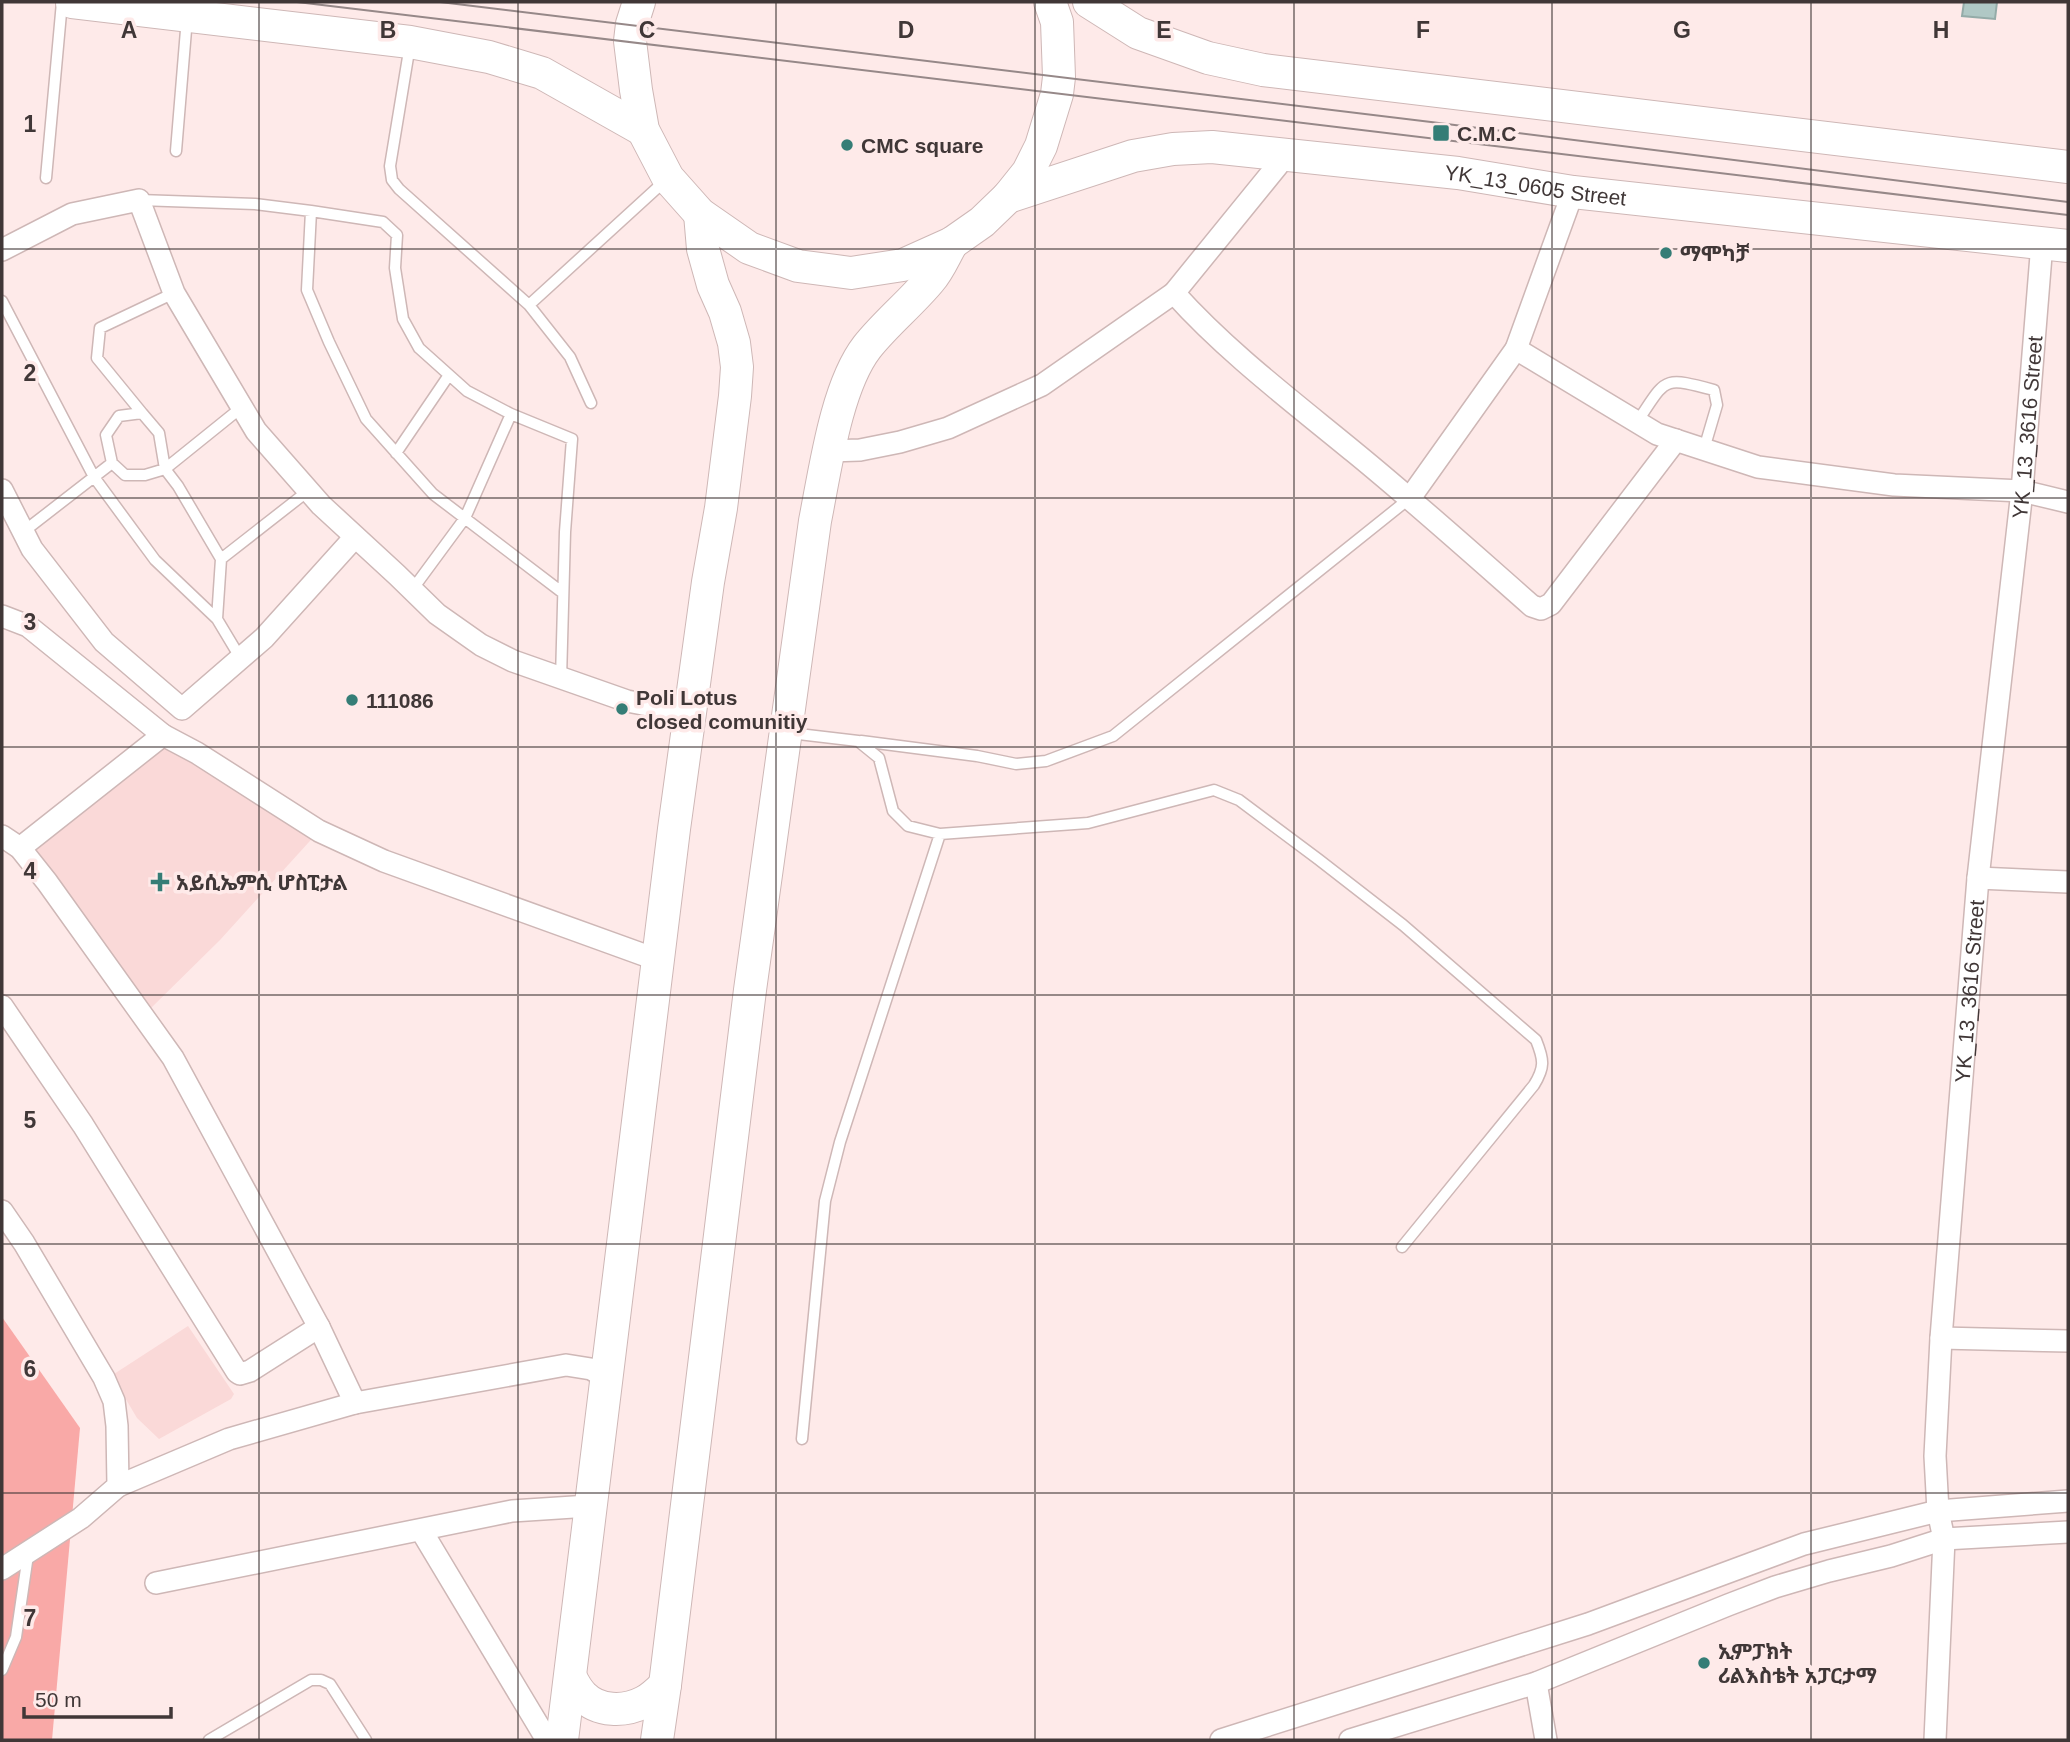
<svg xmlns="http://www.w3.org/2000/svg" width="2070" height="1742" font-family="Helvetica,'Noto Sans Ethiopic',sans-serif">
<rect width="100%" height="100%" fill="#feeae9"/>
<path fill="#fad9d8" d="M163,735l156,96 -99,109 -70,69 -130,-161z
M188,1326l46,68 -3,5 -72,40 -22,-21 -19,-32 -4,-12z"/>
<path fill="#f9a9a7" d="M2,1317l78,111 -28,312h-50z"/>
<path fill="#b0c8c5" stroke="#94aba8" stroke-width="2" d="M1964,2h33l-2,17 -33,-3z"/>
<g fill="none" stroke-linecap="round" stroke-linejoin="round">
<g stroke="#ceb7b6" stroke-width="13">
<path id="service" d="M410,45l-20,121 2,14 7,9 130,116 41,52 21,46
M176,151l11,-133
M46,178l16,-176
M139,200l116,4 56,7 72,11 14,13 -2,33 8,51 16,29 48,43 44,23 61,25 -7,93 -4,147
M311,211l-4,79 22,52 37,77 67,75 130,99
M2,301l92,176 61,83 62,59
M529,305l138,-126
M142,413l-45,-55 3,-30 74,-35
M1637,422c30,-44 24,-46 77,-32l3,15 -13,44
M396,453l53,-78
M23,532l89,-69
M221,559l87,-68
M412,590l53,-72 46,-104
M241,659l-24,-40 4,-60 -43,-73 -13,-17 -6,-36 -17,-20 -23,3 -13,19 6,28 13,12h20l20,-6 77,-62
M790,733l68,8 21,17 14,53 15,15 32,8 148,-11 126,-33 25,10 79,59 85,66 133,115c8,20 9,27 -2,45l-132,162
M861,741l116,15 39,8 30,-3 67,-25 297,-238
M802,1439l23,-238 15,-59 100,-308
M2,1670l14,-33 12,-82
M209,1740l102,-60h10l9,4 36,56"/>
</g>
<g stroke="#ceb7b6" stroke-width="24">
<g id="minor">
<path d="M2,250l70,-36 67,-14 35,93 82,138 65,74 76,70 40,39 44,31 32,16 114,40 63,12"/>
<path d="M1174,293c53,59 118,108 180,159 60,49 119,102 178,154l9,3 10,-5 125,-164"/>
<path d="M1516,349l141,85 101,33 136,18 128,6 46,11"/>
<path d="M829,451l31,-1 40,-8 48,-14 94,-43 132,-92 113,-139"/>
<path d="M2,490l30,59 72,93 78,67 82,-71 91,-101"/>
<path d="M1410,498l106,-149 57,-157"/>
<path d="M2,616l26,10 135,109"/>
<path d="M2,836l18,12 27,34 126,176 146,269 36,76"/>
<path d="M20,848l143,-113 34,18 122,78 65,30 274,99"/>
<path d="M1978,878l90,4"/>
<path d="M2,1006l81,119 154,247 3,2 10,-3 69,-44"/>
<path d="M2,1211l22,32 80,135 10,23 3,25 1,60 -37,32 -79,51"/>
<path d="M1941,1338l127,3"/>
<path d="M118,1486l111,-47 126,-36 211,-38 25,4 14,8"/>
<path d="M421,1530l126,210"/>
<path d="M156,1583l356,-72 77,-5"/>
<path d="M1536,1683l10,57"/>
<path d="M1221,1740l367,-116 216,-80 134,-33 130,-10"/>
<path d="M1350,1740l186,-57 192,-78 47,-18 54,-16 62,-15 53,-17 124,-7"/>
<path id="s1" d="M1935,1740l9,-201 -6,-28 -3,-55 6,-118 37,-460 44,-387 20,-248"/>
</g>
</g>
<g stroke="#ceb7b6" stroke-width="34">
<g id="primary">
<path d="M72,2l338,40 79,15 53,16 101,57"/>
<path d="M639,2l-7,22 -2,17 6,49 7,40 25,48 32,36 49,34 49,18 53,7 52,-8 49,-22 30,-21 26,-25 20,-25 13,-26 16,-52 2,-17 -2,-55 -7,-20"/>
<path d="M1089,2l49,31 70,25 55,12 805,97"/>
<path id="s2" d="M1008,197l125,-41 40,-7 39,-2 246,26 115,19 495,54"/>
<path d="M571,1678c3,6 7,13 12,18 15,16 42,16 61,6 8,-4 15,-11 21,-17"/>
<path d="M562,1740l112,-911 34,-247 13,-74 14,-112 2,-29 -3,-24 -9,-31 -12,-27 -10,-36 -3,-35"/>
<path d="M657,1740l8,-55 85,-695 65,-469c10,-50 21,-134 52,-174 19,-24 44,-44 63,-67 9,-10 15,-25 22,-37"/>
</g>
</g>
<use href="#service" stroke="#fff" stroke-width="10"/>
<use href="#minor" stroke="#fff" stroke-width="21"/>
<use href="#primary" stroke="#fff" stroke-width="32"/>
<path stroke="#968888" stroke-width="2" d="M297,2l1771,213
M440,2l991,120 637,80"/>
</g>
<path fill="none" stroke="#403737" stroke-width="2" stroke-opacity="0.55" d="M259,2v1738M518,2v1738M776,2v1738M1035,2v1738M1294,2v1738M1552,2v1738M1811,2v1738M2,249h2066M2,498h2066M2,747h2066M2,995h2066M2,1244h2066M2,1493h2066"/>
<g fill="#357d76" stroke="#feeae9" stroke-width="2.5">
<rect x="1432" y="124" width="18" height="18" rx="3.5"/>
<circle cx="847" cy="145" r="7"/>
<circle cx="1666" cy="253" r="7"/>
<circle cx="352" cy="700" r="7"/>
<circle cx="622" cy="709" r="7"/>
<path d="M156.5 871.5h7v7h7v7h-7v7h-7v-7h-7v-7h7z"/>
<circle cx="1704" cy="1663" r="7"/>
</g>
<g text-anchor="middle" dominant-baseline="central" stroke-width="7" stroke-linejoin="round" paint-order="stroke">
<g font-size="21" font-weight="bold" fill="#403737" stroke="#feeae9" text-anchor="start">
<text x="1457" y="133">C.M.C</text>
<text x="861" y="145">CMC square</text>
<text x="1680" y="253">ማሞካቻ</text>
<text x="636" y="697">Poli Lotus<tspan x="636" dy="24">closed comunitiy</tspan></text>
<text x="366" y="700">111086</text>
<text x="176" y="882">አይሲኤምሲ ሆስፒታል</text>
<text x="1718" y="1651">ኢምፓክት<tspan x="1718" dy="24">ሪልእስቴት አፓርታማ</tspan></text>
</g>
<g font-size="21" fill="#403737" stroke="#feeae9">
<text stroke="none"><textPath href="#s2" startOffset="537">YK_13_0605 Street</textPath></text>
<text stroke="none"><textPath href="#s1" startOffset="1318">YK_13_3616 Street</textPath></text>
<text stroke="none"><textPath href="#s1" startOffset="751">YK_13_3616 Street</textPath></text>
</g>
</g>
<g font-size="23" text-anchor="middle" font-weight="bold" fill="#403737" stroke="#feeae9" stroke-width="7" stroke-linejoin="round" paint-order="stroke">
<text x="129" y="38">A</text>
<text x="388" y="38">B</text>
<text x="647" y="38">C</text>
<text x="906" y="38">D</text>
<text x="1164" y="38">E</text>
<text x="1423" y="38">F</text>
<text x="1682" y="38">G</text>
<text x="1941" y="38">H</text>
<text x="30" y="132">1</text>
<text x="30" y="381">2</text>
<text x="30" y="630">3</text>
<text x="30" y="879">4</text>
<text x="30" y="1128">5</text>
<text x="30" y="1377">6</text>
<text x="30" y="1626">7</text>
</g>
<rect width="2070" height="1742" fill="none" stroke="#403737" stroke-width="7"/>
<path d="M24 1707v10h147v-10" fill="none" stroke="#403737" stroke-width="3.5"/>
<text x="35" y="1707" font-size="21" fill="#403737" stroke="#feeae9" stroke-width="5" paint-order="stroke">50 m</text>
</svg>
